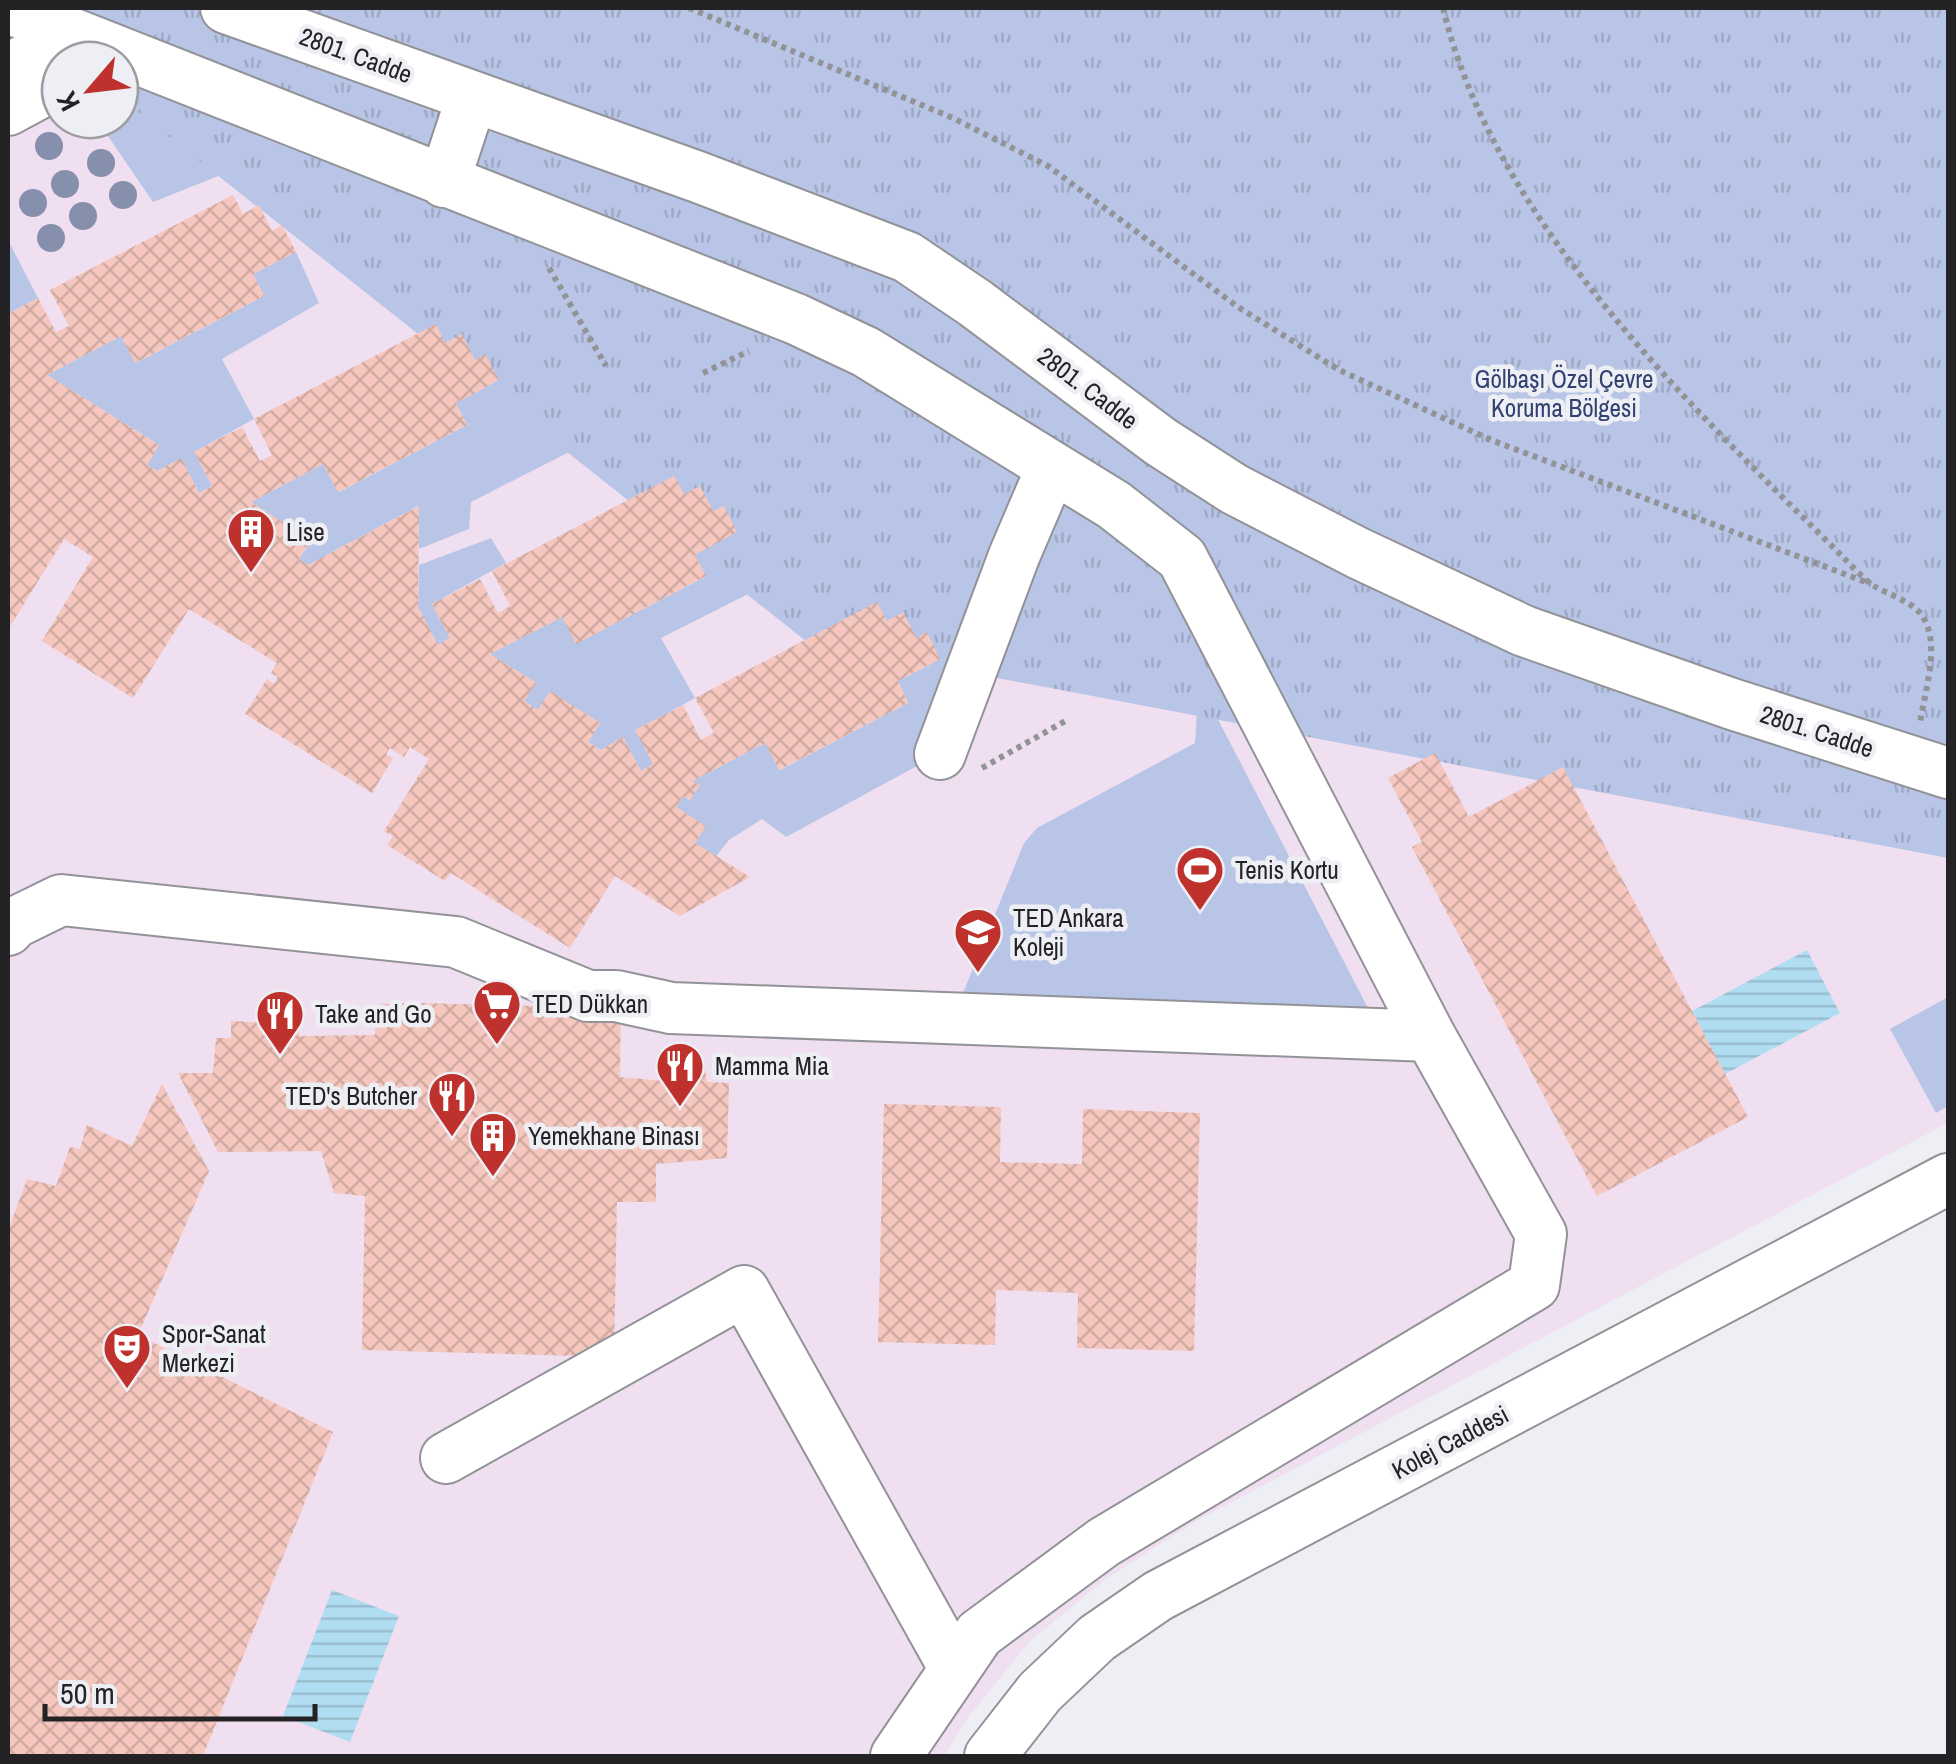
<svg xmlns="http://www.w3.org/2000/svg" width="1956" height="1764" font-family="'Archivo Narrow',sans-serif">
<defs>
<pattern id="park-tufts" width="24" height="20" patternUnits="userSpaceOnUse" patternTransform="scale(2.5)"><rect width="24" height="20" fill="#b8c5e6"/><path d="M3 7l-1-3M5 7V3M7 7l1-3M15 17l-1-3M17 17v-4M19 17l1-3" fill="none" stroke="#9ea9c5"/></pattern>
<pattern id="water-rules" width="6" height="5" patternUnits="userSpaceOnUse" patternTransform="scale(2.5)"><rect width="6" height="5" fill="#b1ddf2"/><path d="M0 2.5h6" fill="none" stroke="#98bdcf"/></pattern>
<pattern id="building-cross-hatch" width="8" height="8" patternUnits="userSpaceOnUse" patternTransform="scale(2.5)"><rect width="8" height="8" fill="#f5c7be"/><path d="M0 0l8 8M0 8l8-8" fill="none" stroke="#d2aba3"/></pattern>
</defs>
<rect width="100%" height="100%" fill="#edeff4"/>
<path fill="#f0dff0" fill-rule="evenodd" d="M8,8l1940,816v299l-752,398 -90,58 -76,62 -63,78 -23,37h-936zM60,60h60v60h-60z"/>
<path fill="#b8c5e6" d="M120,90l914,401 -104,268 -144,78 -24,-18 -33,21 -16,20 -18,-17 10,-17 -29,-19 7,-11 7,4 9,-14 -7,-5 73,-38 15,27 128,-67 -10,-22 51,-26 -718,-484 -78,31 -56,-82h23z
M8,240l30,58 -30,16z
M296,252l23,51 -97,56 32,60 -60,33 18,34 -13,7 -18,-34 -24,12 -10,-6 12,-20 -112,-70 74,-39 15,27 128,-67 -11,-22z
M499,380l74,70 -102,52 -2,27 -50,20 -1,-43 -110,59 -9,-6 12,-18 -60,-39 72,-38 16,28 128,-67 -11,-22z
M737,532l29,53 -105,53 34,60 -59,32 17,34 -12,7 -18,-34 -22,13 -13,-8 12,-19 -50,-31 -12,18 -14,-9 11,-19 -45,-28 72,-37 15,26 128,-66 -10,-22z
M491,538l15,25 -74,41 18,34 -12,7 -20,-38 1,-42z
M1199,683l169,325h-268l-141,-5 65,-160 13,-15 158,-85z
M1948,997v109l-12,7 -46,-84z"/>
<path fill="url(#park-tufts)" d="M8,8h1940v850l-1141,-216 -687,-544v-38z"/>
<path fill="url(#water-rules)" d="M1807,950l33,63 -115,61 -33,-63z
M332,1590l67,26 -49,126 -67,-26z"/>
<path fill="url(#building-cross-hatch)" d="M233,195l10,19 16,-9 13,26 10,-6 14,27 -43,22 11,22 -129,67 -14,-27 -74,39 112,70 -12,20 10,6 24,-13 18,35 13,-7 -18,-34 48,-25 18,34 12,-6 -18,-36 182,-95 9,19 17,-9 13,26 10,-6 14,26 -43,23 11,22 -129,67 -15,-28 -72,38 60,38 -12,19 9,6 111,-59 -1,101 20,38 12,-7 -18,-34 48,-25 18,34 12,-7 -18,-35 182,-95 10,18 16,-8 13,25 11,-5 13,26 -42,23 11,21 -130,68 -14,-27 -72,37 46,29 -12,18 14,9 12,-19 50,32 -12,19 13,8 22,-13 18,34 12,-7 -18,-34 48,-25 18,35 13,-7 -19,-35 182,-96 10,19 16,-9 14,26 10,-6 13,27 -42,22 10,22 -129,67 -14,-27 -73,38 8,4 -10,15 -7,-4 -7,11 30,19 -11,17 55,34 -70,39 -65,-40 -45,72 -119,-75 -6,8 -58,-36 6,-9 -9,-5 45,-72 -19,-12 -6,10 -14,-9 -4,6 7,4 -21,35 -127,-79 22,-35 7,5 4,-7 -7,-4 6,-10 -88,-54 -56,89 -91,-57 51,-84 -29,-18 -56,91v-268l3,-1 -3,-6v-41l30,-16 18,34 13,-6 -19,-36z
M1435,753l34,64 94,-50 185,350 -151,79 -185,-349 10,-5 -34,-64z
M420,1003l201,5 -1,69 45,4 3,-13 8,-6 20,-4 8,6 3,18 22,1 -2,75 -71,6v38h-39l-3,155 -252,-7 3,-154 -31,-3 -13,-42 -103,1 -40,-79h35l3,-35h15v-17l66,3 3,12 75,-1 2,-31z
M162,1084l47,87 -71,164 195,97 -130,324h-195v-525l19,-52 29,7 14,-39 10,2 7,-24 45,21z
M884,1104l117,3 -1,55 82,2 1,-55 117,4 -6,238 -117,-3 1,-55 -82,-3 -1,55 -117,-3z"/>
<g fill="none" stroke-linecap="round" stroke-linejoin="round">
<g stroke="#929398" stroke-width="54">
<path id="minor" d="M8,8l788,311 70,33 248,153 68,53 248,478 111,198 -7,51 -430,257 -125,92 -83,122
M226,8l472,169 209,80 68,46 186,139 73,47 124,64 166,78 208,73 216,69
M8,69l65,-34
M8,110l52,-28
M444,182l28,-85
M940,754l74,-198 38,-89
M8,930l6,-7 47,-23 395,42 132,54h28l55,12 759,28
M446,1458l298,-167 211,378
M990,1756l50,-64 57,-54 61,-42 790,-417"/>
</g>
<path stroke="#929396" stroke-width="6" stroke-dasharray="5 5" stroke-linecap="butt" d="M689,8l264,110 95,48 190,141 101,63 152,70 380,144
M1443,8c51,214 246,396 398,547 10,10 21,23 33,31 14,8 36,15 46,27 23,28 4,79 0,111
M549,268l57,98
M703,373l46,-22
M982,768l85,-48"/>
<use href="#minor" stroke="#fff" stroke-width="50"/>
</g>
<g fill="#868fac">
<circle cx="49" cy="146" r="14"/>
<circle cx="101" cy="163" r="14"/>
<circle cx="65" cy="184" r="14"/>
<circle cx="123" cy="195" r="14"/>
<circle cx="33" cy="203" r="14"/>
<circle cx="83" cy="216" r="14"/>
<circle cx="51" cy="238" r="14"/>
</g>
<defs>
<g id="building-pin" transform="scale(2.5)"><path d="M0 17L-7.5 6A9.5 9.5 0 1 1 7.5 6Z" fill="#bf312c" stroke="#edeff4"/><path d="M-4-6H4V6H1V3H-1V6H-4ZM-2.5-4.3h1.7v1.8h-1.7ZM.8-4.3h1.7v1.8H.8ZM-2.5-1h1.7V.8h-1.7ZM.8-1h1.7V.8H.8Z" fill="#fff"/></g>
<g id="stadium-pin" transform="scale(2.5)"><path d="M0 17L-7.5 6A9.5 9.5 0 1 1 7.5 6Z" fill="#bf312c" stroke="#edeff4"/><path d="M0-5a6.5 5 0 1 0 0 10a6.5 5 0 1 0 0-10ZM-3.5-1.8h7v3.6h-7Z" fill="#fff"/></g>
<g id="school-pin" transform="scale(2.5)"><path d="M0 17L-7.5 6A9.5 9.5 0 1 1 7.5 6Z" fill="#bf312c" stroke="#edeff4"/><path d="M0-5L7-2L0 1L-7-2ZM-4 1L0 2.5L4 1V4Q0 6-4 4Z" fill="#fff"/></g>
<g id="supermarket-pin" transform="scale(2.5)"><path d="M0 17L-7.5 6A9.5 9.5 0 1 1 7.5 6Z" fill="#bf312c" stroke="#edeff4"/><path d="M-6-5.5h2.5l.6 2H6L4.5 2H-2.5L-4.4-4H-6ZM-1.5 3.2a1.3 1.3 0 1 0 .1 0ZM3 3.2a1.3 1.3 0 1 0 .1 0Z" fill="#fff"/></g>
<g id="restaurant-pin" transform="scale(2.5)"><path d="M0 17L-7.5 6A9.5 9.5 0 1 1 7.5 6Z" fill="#bf312c" stroke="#edeff4"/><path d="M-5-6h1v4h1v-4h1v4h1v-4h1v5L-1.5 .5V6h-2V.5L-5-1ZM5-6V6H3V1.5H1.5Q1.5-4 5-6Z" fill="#fff"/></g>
<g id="theatre-pin" transform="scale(2.5)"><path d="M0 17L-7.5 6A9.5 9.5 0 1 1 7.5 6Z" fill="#bf312c" stroke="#edeff4"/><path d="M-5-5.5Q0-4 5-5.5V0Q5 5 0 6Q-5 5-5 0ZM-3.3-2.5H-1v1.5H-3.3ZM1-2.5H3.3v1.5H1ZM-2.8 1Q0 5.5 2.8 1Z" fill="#fff"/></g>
</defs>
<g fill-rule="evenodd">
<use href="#building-pin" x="251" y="532"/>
<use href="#stadium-pin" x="1200" y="870"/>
<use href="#school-pin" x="978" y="932"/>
<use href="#supermarket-pin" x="497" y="1004"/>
<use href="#restaurant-pin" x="280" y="1014"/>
<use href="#restaurant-pin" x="680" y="1066"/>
<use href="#restaurant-pin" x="452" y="1096"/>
<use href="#building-pin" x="493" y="1136"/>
<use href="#theatre-pin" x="127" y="1348"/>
</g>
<g text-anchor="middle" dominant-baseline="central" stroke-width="9" stroke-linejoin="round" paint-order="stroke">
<g font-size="25" fill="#232325" stroke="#edeff4">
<text transform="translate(356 55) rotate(20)">2801. Cadde</text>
<text transform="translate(1088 388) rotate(37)">2801. Cadde</text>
<text transform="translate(1817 731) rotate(18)">2801. Cadde</text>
<text transform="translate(1450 1442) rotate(-28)">Kolej Caddesi</text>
</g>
<g font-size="25" fill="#314171" stroke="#edeff4">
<text x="1564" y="379">Gölbaşı Özel Çevre<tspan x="1564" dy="29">Koruma Bölgesi</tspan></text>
</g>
<g font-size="25" fill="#232325" stroke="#edeff4" text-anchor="start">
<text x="286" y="532">Lise</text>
<text x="1235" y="870">Tenis Kortu</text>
<text x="1013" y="918">TED Ankara<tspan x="1013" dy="29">Koleji</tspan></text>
<text x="532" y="1004">TED Dükkan</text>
<text x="315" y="1014">Take and Go</text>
<text x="715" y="1066">Mamma Mia</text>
<text x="417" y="1096" text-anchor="end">TED's Butcher</text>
<text x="528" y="1136">Yemekhane Binası</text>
<text x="162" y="1334">Spor-Sanat<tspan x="162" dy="29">Merkezi</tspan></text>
</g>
</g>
<rect width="1956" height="1764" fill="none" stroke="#232325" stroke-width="20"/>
<g transform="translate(90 90) rotate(242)"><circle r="48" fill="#edeff4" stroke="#9c9da1" stroke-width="2.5"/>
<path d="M0-8L18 38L0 25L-18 38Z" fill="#bf312c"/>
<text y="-15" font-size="28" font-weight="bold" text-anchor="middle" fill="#232325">K</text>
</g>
<path d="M45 1704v15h270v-15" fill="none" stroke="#232325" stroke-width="5"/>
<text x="60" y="1704" font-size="30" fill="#232325" stroke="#edeff4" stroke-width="8" paint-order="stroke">50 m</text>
</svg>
